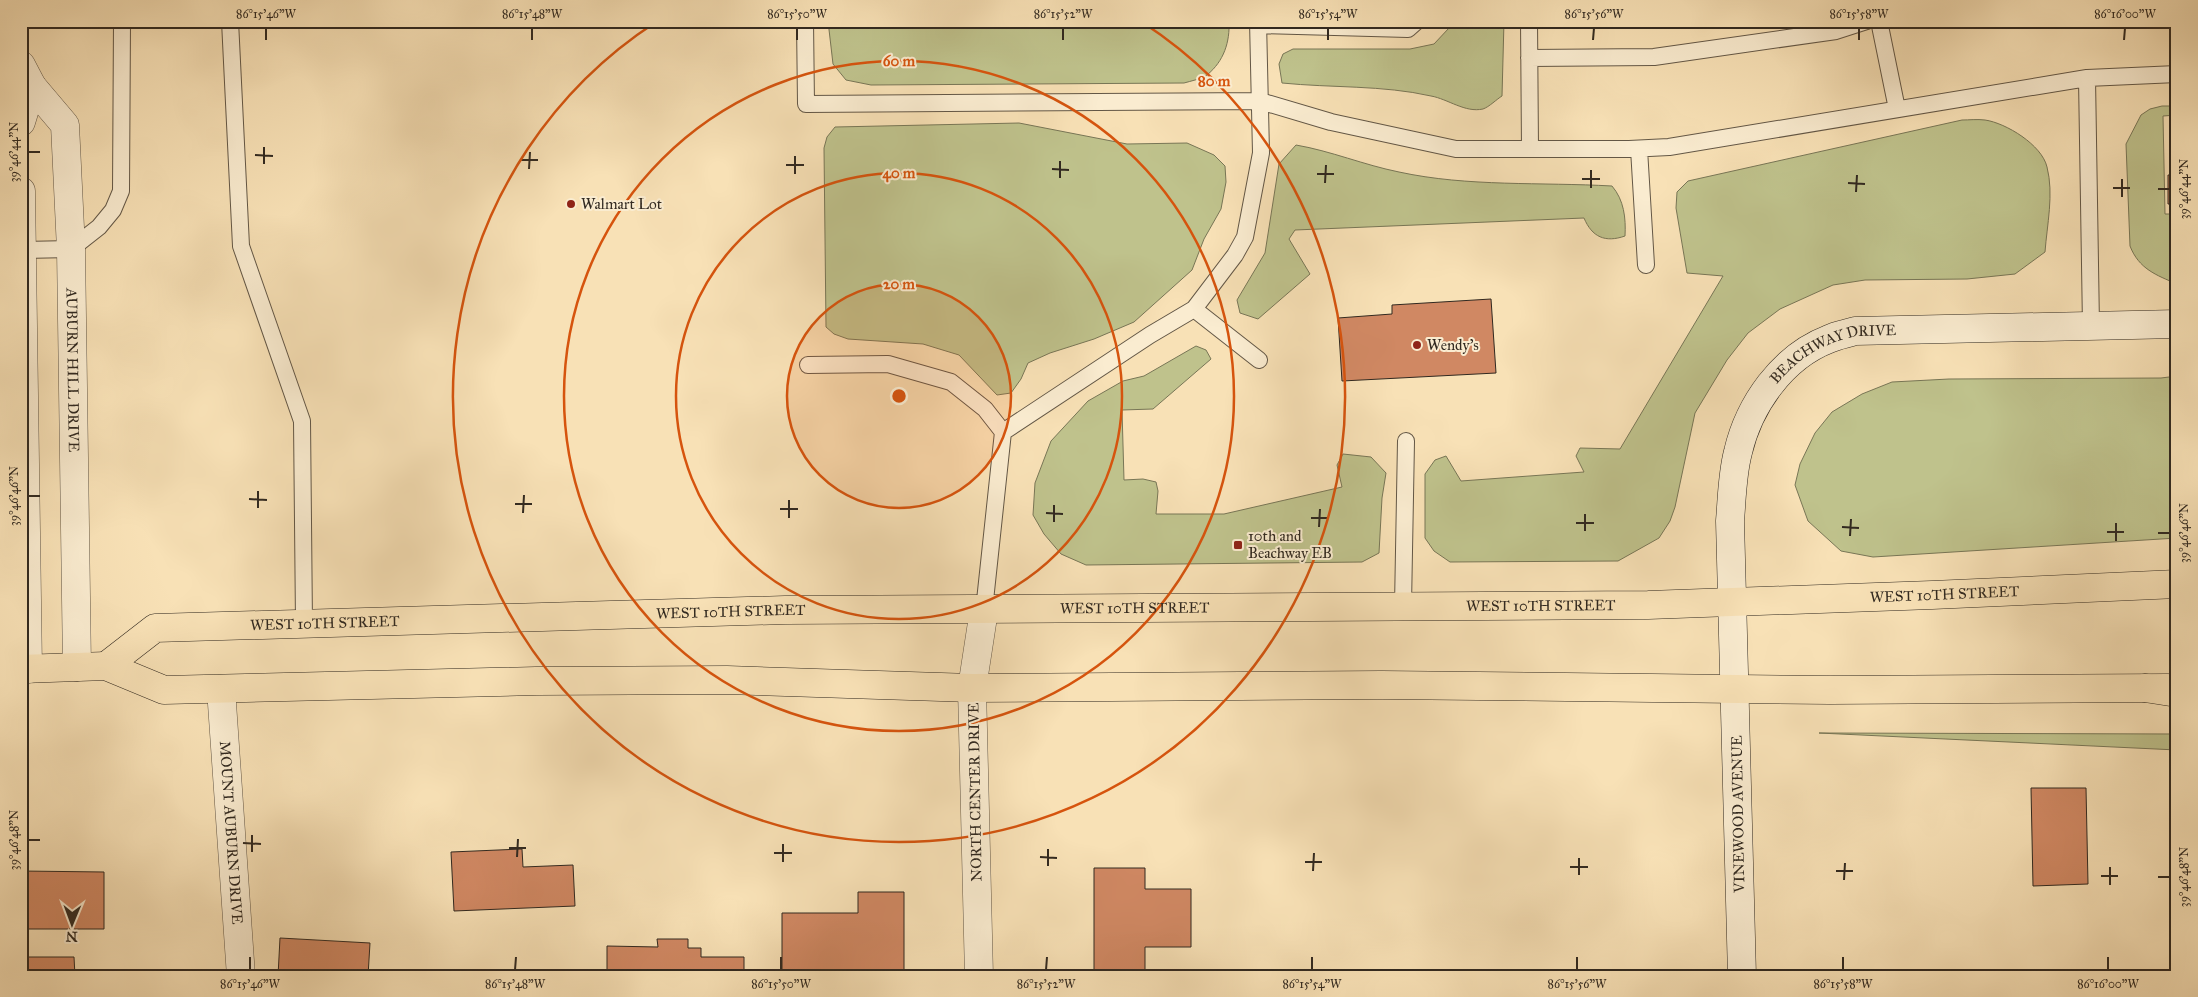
<svg xmlns="http://www.w3.org/2000/svg" width="2198" height="997" font-family="'IM FELL Great Primer',serif">
<rect width="100%" height="100%" fill="#f8e1b6"/>
<filter id="stains"><feTurbulence type="fractalNoise" baseFrequency=".004" numOctaves="4"/><feColorMatrix values="0 0 0 0 .2 0 0 0 0 .09 0 0 0 0 .02 0 0 0 .5 -.17"/></filter>
<radialGradient id="worn" r=".72"><stop offset=".6" stop-color="#630" stop-opacity="0"/><stop offset="1" stop-color="#630" stop-opacity=".3"/></radialGradient>
<path fill="#bfc28c" stroke="#787656" d="M828,21h401c1,21 -5,40 -22,54 -6,4 -16,6 -23,8l-313,2 -25,-5 -13,-16z
M1479,21h25l-2,75c-5,3 -13,11 -19,13 -18,4 -35,-10 -52,-13 -48,-11 -100,-8 -149,-13l-3,-19 4,-10 10,-5h117l24,-5 15,-16 29,-4z
M2162,106h15v9l-14,1 2,98h12v70c-21,-9 -38,-15 -47,-38l-4,-102 15,-29 9,-6z
M1962,120c7,0 15,-1 23,0 21,3 57,25 62,47 7,27 0,58 -2,85l-30,22 -48,5 -102,1 -32,5 -53,24 -32,24 -21,27 -32,53 -20,94 -5,14 -11,17 -41,23 -168,1 -16,-11 -9,-13v-64l10,-14 11,-4 15,25 123,-9 -8,-16 4,-8 40,1 103,-173 -36,-3 -11,-65 1,-16 11,-11z
M1019,123l108,21 60,-1 27,12 11,11 1,16 -5,27 -17,30 -12,31 -58,52 -40,17 -44,14 -22,10 -7,16 -10,14 -14,2 -38,-40 -36,-11 -75,-5 -14,-5 -8,-7 -2,-179 3,-11 8,-10z
M1296,145c35,6 68,20 103,27 69,15 142,10 213,14 12,14 14,32 13,50 -20,7 -33,1 -41,-18l-289,12 -6,9 21,35 -52,45 -18,-6 -3,-13 28,-47 14,-89z
M1196,346l10,4 5,9 -58,50 -31,1 2,70 19,-1 13,3 2,9 -2,23h68l118,-27 -5,-22 6,-11 28,3 15,16 -4,25 -3,55 -17,9 -276,3 -25,-11 -17,-20 -11,-19 2,-32 16,-42 37,-40 35,-20 21,-5z
M2177,376v162l-304,19 -32,-6 -33,-30 -13,-36 5,-21 15,-31 17,-21 30,-18 30,-12 57,-3 212,-1z
M1819,733l358,1v16z"/>
<path fill="#d08863" stroke="#312920" d="M2177,121v86l-4,1v-4h-5v-29h6l-1,-51z
M1491,299l5,74 -154,8 -4,-63 54,-4v-9z
M2031,788h55l2,96 -55,2z
M522,849l1,18 50,-2 2,41 -121,5 -3,-59z
M1094,868h51v21h46v58h-46v29h-51z
M21,871l83,1v57h-83z
M858,892h46v80h-122v-59h76z
M280,938l90,5 -2,33h-90z
M657,939h31v9h13v9h43v19h-137v-30l51,1z
M24,957h50l1,19h-51z"/>
<g fill="none" stroke-linecap="round" stroke-linejoin="round">
<g stroke="#635746" stroke-width="18">
<path id="lane" d="M230,21l11,225 61,175 2,202
M805,21l1,83 454,-3 71,21 125,27h173l40,-2 418,-69 90,-4
M1529,21l1,128
M1879,21l18,88
M1258,25l150,4 9,-8
M1529,58l125,-1 182,-26 31,-10
M2087,78l4,248
M1639,149l7,116
M23,250l48,-1 28,-22 14,-17 8,-19 1,-170
M1194,309l65,51
M808,365l80,-1 63,18 34,27 18,23
M1403,606l3,-165
M984,610l19,-178 147,-97 44,-26 41,-54 10,-18 16,-84 -3,-132"/>
</g>
<g stroke="#635746" stroke-width="29">
<g id="street">
<path d="M21,65l11,21"/>
<path id="s1" d="M21,122l11,-36 33,39 6,124 6,418"/>
<path d="M21,191l7,478"/>
<path id="s2" d="M221,689l20,287"/>
<path d="M979,976l-7,-288 12,-78"/>
</g>
</g>
<g stroke="#312920" stroke-width="29">
<g id="secondary">
<path id="s3" d="M1742,976l-12,-455c2,-23 2,-46 8,-69 11,-47 44,-95 91,-113 8,-4 17,-5 26,-8l322,-7"/>
</g>
</g>
<g stroke="#312920" stroke-width="29">
<g id="primary">
<path id="s4" d="M106,666l49,-38 630,-18 863,-5 284,-10 245,-11"/>
<path d="M21,669l85,-3 58,24 372,-9 191,-1 245,8 410,-3 448,5 338,-2"/>
</g>
</g>
<g stroke="#312920" stroke-width="29">
<path id="highway" d="M2145,688l32,5"/>
</g>
<use href="#lane" stroke="#faecd0" stroke-width="16"/>
<use href="#street" stroke="#faecd0" stroke-width="28"/>
<use href="#secondary" stroke="#faecd0" stroke-width="28"/>
<use href="#primary" stroke="#f8e1b6" stroke-width="28"/>
<use href="#highway" stroke="#f8e1b6" stroke-width="28"/>
</g>
<path fill="none" stroke="#312920" stroke-width="2" d="M266,40v-12M532,40v-12M797,40v-12M1063,40v-12M1328,40v-12M1593,40l1,-12M1859,40v-12M2124,40l1,-12M28,152h12M255,155l18,1M521,160h17M264,164v-17M786,165h18M529,169l1,-17M1052,169l17,1M795,174v-18M1317,174h17M1060,178v-17M1582,179h18M1325,183l1,-18M1848,183l17,1M1591,188v-18M2113,188h17M2158,189h12M1856,192l1,-17M2122,197v-18M28,496h12M249,499l18,1M515,504h17M258,508v-17M780,509h18M523,513l1,-18M1046,513l17,1M789,518v-18M1311,518h17M1054,522v-17M1576,523h18M1319,527l1,-18M1842,527l17,1M1585,531v-17M2107,532h17M2158,533h12M1850,536l1,-17M2116,541v-18M28,840h12M243,843l18,1M509,848h17M252,852v-17M774,853h18M517,857l1,-18M1040,857l17,1M783,862v-18M1305,862h17M1048,866v-17M1570,867h18M1313,871l1,-18M1836,871h17M1579,875v-17M2101,876h17M2158,877h12M1844,880l1,-17M2110,885v-18M250,970v-13M515,970l1,-13M781,970v-13M1046,970l1,-13M1312,970v-13M1577,970v-13M1843,970v-13M2108,970v-13"/>
<circle cx="899" cy="396" r="112" fill="#d6540e" fill-opacity=".12"/>
<g fill="none" stroke="#d6540e" stroke-width="2.5">
<circle cx="899" cy="396" r="112"/>
<circle cx="899" cy="396" r="223"/>
<circle cx="899" cy="396" r="335"/>
<path d="M1142 22A446 446 0 1 1 656 22"/>
</g>
<g fill="#8f2418" stroke="#faecd0" stroke-width="2">
<circle cx="571" cy="204" r="5"/>
<circle cx="1417" cy="345" r="5"/>
<rect x="1233" y="540" width="10" height="10" rx="2.5"/>
</g>
<g text-anchor="middle" dominant-baseline="central" stroke-width="4" stroke-linejoin="round" paint-order="stroke">
<g font-size="15" fill="#312920" stroke="#faecd0" text-anchor="start">
<text x="581" y="204">Walmart Lot</text>
<text x="1427" y="345">Wendy's</text>
<text x="1248" y="536">10th and<tspan x="1248" dy="17">Beachway EB</tspan></text>
</g>
<g font-size="15" fill="#312920" stroke="#faecd0">
<text stroke="none"><textPath href="#s3" startOffset="674">BEACHWAY DRIVE</textPath></text>
<text stroke="none"><textPath href="#s1" startOffset="334">AUBURN HILL DRIVE</textPath></text>
<text stroke="none"><textPath href="#s4" startOffset="1852">WEST 10TH STREET</textPath></text>
<text stroke="none"><textPath href="#s4" startOffset="1448">WEST 10TH STREET</textPath></text>
<text stroke="none"><textPath href="#s4" startOffset="1042">WEST 10TH STREET</textPath></text>
<text stroke="none"><textPath href="#s4" startOffset="638">WEST 10TH STREET</textPath></text>
<text stroke="none"><textPath href="#s4" startOffset="232">WEST 10TH STREET</textPath></text>
<text transform="translate(975 792) rotate(-91)">NORTH CENTER DRIVE</text>
<text transform="translate(1738 814) rotate(-91)">VINEWOOD AVENUE</text>
<text stroke="none"><textPath href="#s2" startOffset="144">MOUNT AUBURN DRIVE</textPath></text>
</g>
</g>
<circle cx="899" cy="396" r="8" fill="#d6540e" stroke="#faecd0" stroke-width="2.5"/>
<g font-size="15" text-anchor="middle" font-weight="bold" fill="#d6540e" stroke="#faecd0" stroke-width="4" stroke-linejoin="round" paint-order="stroke">
<text x="899" y="66">60 m</text>
<text x="1214" y="86">80 m</text>
<text x="899" y="178">40 m</text>
<text x="899" y="289">20 m</text>
</g>
<rect width="2198" height="997" fill="none" stroke="#f8e1b6" stroke-width="55"/>
<g transform="translate(72 924) rotate(181)" stroke="#faecd0" stroke-width="4" paint-order="stroke">
<path d="M0-4L9 19L0 12L-9 19Z" fill="#312920"/>
<text y="-8" font-size="14" font-weight="bold" text-anchor="middle" fill="#312920">N</text>
</g>
<rect x="28" y="28" width="2142" height="942" fill="none" stroke="#312920" stroke-width="2"/>
<g font-size="12" text-anchor="middle" fill="#312920">
<text x="266" y="18">86°15'46"W</text>
<text x="532" y="18">86°15'48"W</text>
<text x="797" y="18">86°15'50"W</text>
<text x="1063" y="18">86°15'52"W</text>
<text x="1328" y="18">86°15'54"W</text>
<text x="1594" y="18">86°15'56"W</text>
<text x="1859" y="18">86°15'58"W</text>
<text x="2125" y="18">86°16'00"W</text>
<text transform="translate(14 152) rotate(-90)" y="4">39°46'44"N</text>
<text transform="translate(2184 189) rotate(-90)" y="4">39°46'44"N</text>
<text transform="translate(14 496) rotate(-90)" y="4">39°46'46"N</text>
<text transform="translate(2184 533) rotate(-90)" y="4">39°46'46"N</text>
<text transform="translate(14 840) rotate(-90)" y="4">39°46'48"N</text>
<text transform="translate(2184 877) rotate(-90)" y="4">39°46'48"N</text>
<text x="250" y="988">86°15'46"W</text>
<text x="515" y="988">86°15'48"W</text>
<text x="781" y="988">86°15'50"W</text>
<text x="1046" y="988">86°15'52"W</text>
<text x="1312" y="988">86°15'54"W</text>
<text x="1577" y="988">86°15'56"W</text>
<text x="1843" y="988">86°15'58"W</text>
<text x="2108" y="988">86°16'00"W</text>
</g>
<rect width="100%" height="100%" filter="url(#stains)"/>
<rect width="100%" height="100%" fill="url(#worn)"/>
</svg>
